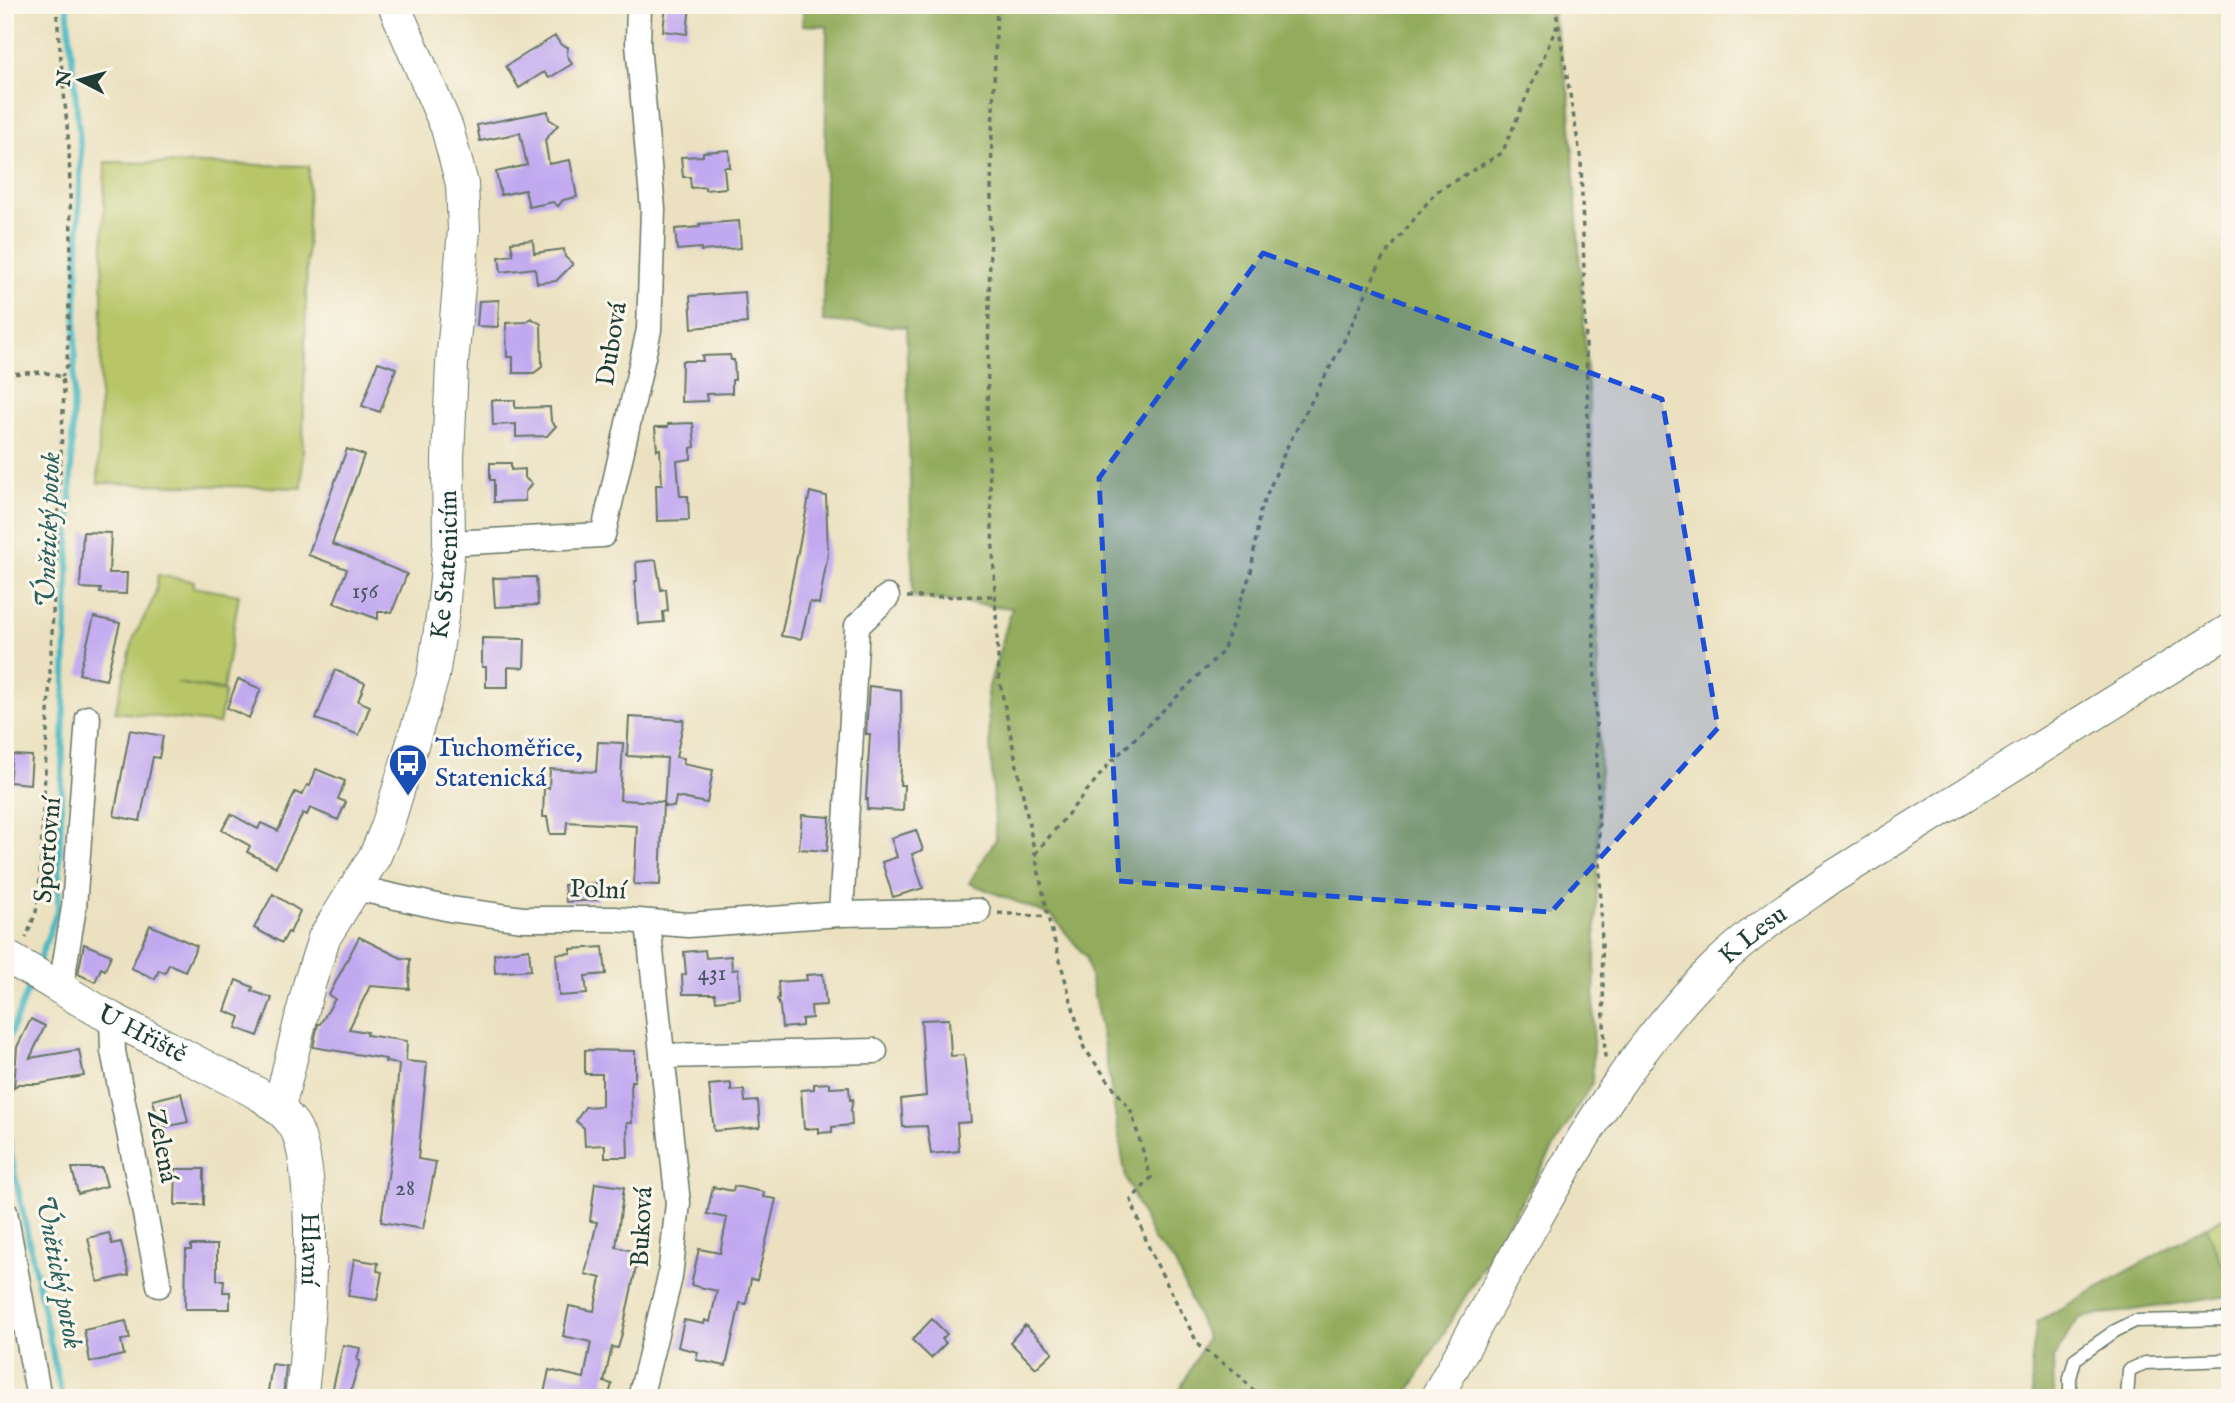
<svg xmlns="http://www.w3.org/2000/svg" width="2235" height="1403" font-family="'IM FELL English',serif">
<rect width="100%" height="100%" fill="#fbf7ec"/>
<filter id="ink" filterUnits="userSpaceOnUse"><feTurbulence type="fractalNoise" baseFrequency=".0143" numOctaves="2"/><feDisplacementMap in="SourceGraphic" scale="14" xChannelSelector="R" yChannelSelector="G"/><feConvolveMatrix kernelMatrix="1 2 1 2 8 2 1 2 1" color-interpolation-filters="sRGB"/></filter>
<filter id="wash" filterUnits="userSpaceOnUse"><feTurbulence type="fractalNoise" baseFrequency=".00686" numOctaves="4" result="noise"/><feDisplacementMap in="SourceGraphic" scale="28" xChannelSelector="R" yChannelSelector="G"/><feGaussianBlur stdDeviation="1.57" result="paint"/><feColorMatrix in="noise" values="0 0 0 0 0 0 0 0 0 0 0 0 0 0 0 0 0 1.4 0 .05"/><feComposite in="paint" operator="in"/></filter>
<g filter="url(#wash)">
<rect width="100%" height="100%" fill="#ebe1c0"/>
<path fill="#b8c668" stroke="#6c824e" stroke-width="2" d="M105,162l204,4 -7,322 -204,-5z
M158,575l36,6 -1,6 46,8 -16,95 -46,-7 48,9 -6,32 -104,-12 19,-75 21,-41z
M2230,1213v70l-24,-56z"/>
<path fill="#92ab5c" stroke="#587448" stroke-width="2" d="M804,5h747l18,90 25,385 6,294 -8,309 -187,315h-221l-3,-11 26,-49 -33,-77 -20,-20 -28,-62 -24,-144 -16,-78 -34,-41 -83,-33 27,-44 -9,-146 25,-85 -99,-11 -7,-270 -83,-6 4,-295 -25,-1z
M2206,1227l24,56v13l-151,22 -26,40 1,40h-21l-2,-32 6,-44z"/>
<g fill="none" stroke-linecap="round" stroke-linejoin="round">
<path stroke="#49b8c1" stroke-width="6" d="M38,964l20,-56 23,-756 -14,-147
M5,1047l27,-67
M5,1114l9,56 48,228"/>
</g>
<g id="blocks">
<path fill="#c1a9f0" d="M666,5h24l-3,29 -24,-3z
M555,36l6,9 7,2 -1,8 5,9 -23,14 -5,-6 -25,16 -13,-22z
M548,111l1,8 9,6 -13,15 4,24 21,-4 7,37 -14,3 -5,6 -5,-4 -24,5 -4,-17 -24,5 -5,-23 31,-7 -7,-32 -40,8 -3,-16z
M729,150l1,17h-6l2,21 -21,2v-3l-14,1 -1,-11h-7l-2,-20 22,-1v-4z
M739,221l2,27 -40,3v-3l-24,2 -2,-21 25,-2 -1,-3z
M533,240l1,13 30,-4 1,8 8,7 -17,17 -19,2 -2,-15 -34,4 -2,-15 14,-2 -2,-13z
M745,292l2,31 -55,5 -2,-32z
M499,300l-1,27 -21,-1 2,-25z
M531,318l10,6 1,43 -8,6h-21v-16h-6l-1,-34 20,-1z
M730,355l1,5h3l1,20h-3v13l-26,1 1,7 -26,1 1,-41h21l-1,-5z
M378,362l18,6 -16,44 -18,-6z
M492,400h23v8l35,-1 1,14 5,5 -9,10 -31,1v-13l-23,1z
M693,423l2,24 -4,1v11l-14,2 3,35h8l1,24 -32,1 -1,-36h6l-2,-36 -3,1 -2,-23h13v-3z
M347,449l17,6 -32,89 75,30 -15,38h-14v7l-44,-16 13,-34 -39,-14z
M490,463h21v7l14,-1v9l7,6 -7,8v9l-31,1v-22h-4z
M810,492l16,4 2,58 -9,50 -9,-2 -9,37 -20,-3z
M83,532l28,1 -2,40h18l-1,21 -26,-1 1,-4 -21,-1z
M656,560l5,30 5,-1 2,22 -5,1 1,10 -26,2 -3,-43h2l-1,-19z
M536,577l2,28 -43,2 -2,-29z
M94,617l26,6 -14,57 -27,-6z
M482,638l43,1 -1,29 -16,-1v20h-22v-20h-4z
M335,670l30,13 -7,18 12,5 -11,29 -43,-16z
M238,679l23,10 -12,29 -22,-10z
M869,686l32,4 1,56 -2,39h4l-1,26 -36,-2 1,-10h-2l4,-65h-4z
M629,717l55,3 -8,37 8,1 -1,6 30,6 -6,33 -31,-6 -2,10 -10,-1 3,-48 -40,-2z
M130,730l33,6 -4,22 -6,-1 -13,64 -26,-5z
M598,742l25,1 -3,57 43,2 -3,83 -26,-1 3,-58 -70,-4 -1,12h-16l-3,-17h-4l1,-29h5l1,-19 46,3z
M12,755l20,1 -2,28 -21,-2z
M316,769l29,12 -7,18 8,3 -8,18 -28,-12 -3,7 -4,-2 -27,54 -29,-15 3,-6 -28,-16 9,-16 27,15 3,-6 17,8 17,-39 7,3 5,-10 3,1z
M802,815l28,2 -3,34 -28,-2z
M916,830l7,20 -11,4 11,34 -30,9 -11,-35 15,-5 -6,-19z
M597,883l1,17 -32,2 -2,-17z
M273,894l27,17 -10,22 -2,-1 -6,11 -28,-15z
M150,925l47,21 -12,25 -16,-7 -4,9 -6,-3 -4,9 -24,-11z
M359,937l42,21 9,1 -1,30 -39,-3 -21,43 18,3 -1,3 41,6 -1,20 21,2 -9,96 18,3 -13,67 -42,-7 11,-72 7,-86 -14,-2 1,-3 -73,-12 5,-23h2l15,-25 -6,-4z
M84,944l27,11 -6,15 -4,-2 -6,14 -17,-8z
M603,947l3,27 -21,2 2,18 -28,2 -3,-42 15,-1v-4z
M529,949l2,21 -36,3 -1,-19z
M705,950l1,8 25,-2 1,14 6,-1 2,29 -24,3 -1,-7h-32l-1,-19 4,-1 -2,-22z
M823,974l3,31 -15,1 1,12 -10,1v7l-20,2 -2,-21 -3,-8 2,-1 -1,-16 29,-2 -1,-5z
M236,980l17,7 -1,4 20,7 -14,38 -22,-8 4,-11 -15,-6z
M31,1019l14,7 -15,32 49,-8 5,26 -46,8h-20l-4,4 3,-41z
M949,1019l2,37 13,-1 7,67 -14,1 2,28 -28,3 -4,-28 -24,1 -2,-28 25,-3 -5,-76z
M585,1050l50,1v30h-4l1,42h-5l1,34h-23v-12l-20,1 -1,-18 -8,-7 9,-14 17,-1v-32h-17z
M731,1083v8l13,-1 1,12 13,-1 2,26 -46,4 -5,-46z
M830,1083v5l19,-1 1,13 3,-1 -2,11 1,15 -20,2v5l-13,1v-5l-15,1 -3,-39 13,-1v-5z
M181,1093l7,29 -28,6 -7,-28z
M72,1168h30l5,18 -29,8z
M176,1169h28v36h-29z
M595,1183l29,4 -8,60 17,4 -3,10 7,2 -16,75 -3,10 -6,-1 -8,35 8,2 -4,14h-65l6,-28 35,8 7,-36 -28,-6 6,-30 25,5 7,-33 -16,-4 12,-52 -7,-1z
M734,1186l30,6 -1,5 13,2 -19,81 -6,-1 -5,25 -6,-1 -14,63 -30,-6 2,-8 -20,-5 6,-27 20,4 1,-4 5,2 7,-31 -26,-6 8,-36 21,4 7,-35 -20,-4 6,-27 20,4z
M109,1233l3,11 9,-2 8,33 -31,7 -10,-44z
M191,1245h26v35h7l-1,12h7v17h-45l1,-59h5z
M354,1259l24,4 -1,8 5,1 -5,28 -29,-4z
M932,1319l15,15 -5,5 4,4 -15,15 -19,-18z
M126,1321l4,18 -9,1 3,15 -34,7 -6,-32z
M1025,1325l28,27 -17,16 -26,-26z
M343,1345l17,3 -3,12 3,1 -11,35 -17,-4z
M272,1364l14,2 -3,32h-16z"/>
</g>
</g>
<g filter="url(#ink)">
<use href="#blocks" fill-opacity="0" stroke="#667665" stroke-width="2"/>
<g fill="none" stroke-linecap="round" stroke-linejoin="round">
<g stroke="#667665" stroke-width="15">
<path id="service" d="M2070,1398v-20l5,-19 40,-28 20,-10 95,-2
M2127,1398l2,-28 16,-7 85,-3"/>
</g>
<g stroke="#667665" stroke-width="27">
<path id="minor" d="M449,543l154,-8 46,-205 4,-121 -15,-165 1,-39
M356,888l94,21 73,10h91l74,6 153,-11 137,-3
M841,914l16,-288 30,-29
M61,987l13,-80 14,-189
M112,1018l1,33 46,234
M663,1056l212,-5
M5,1212l34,186
M640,1398l30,-121 8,-74 -30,-280"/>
</g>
<g stroke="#667665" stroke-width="34">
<g id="tertiary">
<path id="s1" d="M5,956c37,20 73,44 110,64 32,16 63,32 95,49 29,15 63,28 83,55 27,38 16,224 8,274"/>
<path id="s2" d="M279,1108l30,-123 15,-47 51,-82 12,-29 46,-151 10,-65 6,-68 -1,-84 4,-95 12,-134 -2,-46 -15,-56 -53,-123"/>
<path id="s3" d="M1436,1398c31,-56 62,-111 93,-167 53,-95 110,-191 189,-267 33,-32 73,-58 110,-84l402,-250"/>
</g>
</g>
<path stroke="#667665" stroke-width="3.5" stroke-dasharray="5 5" stroke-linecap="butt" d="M56,5l13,142 2,92 -4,127 -5,11
M997,5l-5,131 -5,285 12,257 49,239 36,131 47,63 20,67 -20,22 20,53 48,93 38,27 24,25
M1555,5l26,155 24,899
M5,374l38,-2 19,5 2,15 -25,502 -3,18 -10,26
M907,597l88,-1
M1035,854l74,-90 114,-113 28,-79 9,-61 27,-64 57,-106 38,-82 54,-67 66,-39 55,-127
M998,913l50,4"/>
<use href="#service" stroke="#fff" stroke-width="12"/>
<use href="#minor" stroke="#fff" stroke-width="24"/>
<use href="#tertiary" stroke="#fff" stroke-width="32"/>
</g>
</g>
<path fill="#1d4ed8" fill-opacity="0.2" stroke="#1d4ed8" stroke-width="5" stroke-dasharray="14 9" stroke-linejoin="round" d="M1263,253l399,146 56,329 -167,184 -432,-31 -20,-403z"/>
<defs>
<g id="bus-pin" transform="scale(2.0125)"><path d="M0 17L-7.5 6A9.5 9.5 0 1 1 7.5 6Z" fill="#1a4fb4" stroke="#fbf7ec"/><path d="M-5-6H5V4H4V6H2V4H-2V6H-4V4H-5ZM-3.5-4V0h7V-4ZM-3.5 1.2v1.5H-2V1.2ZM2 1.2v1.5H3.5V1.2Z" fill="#fff"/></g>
</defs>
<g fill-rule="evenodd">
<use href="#bus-pin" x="408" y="763"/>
</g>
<g text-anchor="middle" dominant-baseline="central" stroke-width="6" stroke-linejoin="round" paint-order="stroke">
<g font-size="23" fill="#485863">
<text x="365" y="591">156</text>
<text x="712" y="973">431</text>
<text x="405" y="1188">28</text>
</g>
<g font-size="26" fill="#1f3d34" stroke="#fbf7ec">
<text transform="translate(612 344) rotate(-81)">Dubová</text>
<text stroke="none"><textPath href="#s2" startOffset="574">Ke Statenicím</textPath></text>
<text transform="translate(48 850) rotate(-85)">Sportovní</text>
<text transform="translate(598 890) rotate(2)">Polní</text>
<text stroke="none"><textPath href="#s3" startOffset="565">K Lesu</textPath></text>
<text stroke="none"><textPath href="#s1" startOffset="158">U Hřiště</textPath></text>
<text transform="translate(162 1146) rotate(79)">Zelená</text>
<text transform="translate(642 1227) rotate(-87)">Buková</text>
<text stroke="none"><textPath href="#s1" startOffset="462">Hlavní</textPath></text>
</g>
<g font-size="26" fill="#164399" stroke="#fbf7ec" text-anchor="start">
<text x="435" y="748">Tuchoměřice,<tspan x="435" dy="30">Statenická</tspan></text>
</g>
<g font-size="28" font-style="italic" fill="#2c625e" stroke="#fbf7ec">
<text transform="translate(49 530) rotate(-88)">Únětický potok</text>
<text transform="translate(58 1272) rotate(79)">Únětický potok</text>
</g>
</g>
<rect width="2235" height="1403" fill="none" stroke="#fbf7ec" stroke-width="28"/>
<g transform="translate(80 80) rotate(276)" stroke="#fbf7ec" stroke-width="5" paint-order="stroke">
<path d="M0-5L12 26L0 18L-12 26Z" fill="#1f3d34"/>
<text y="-10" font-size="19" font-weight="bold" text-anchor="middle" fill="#1f3d34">N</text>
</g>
</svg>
